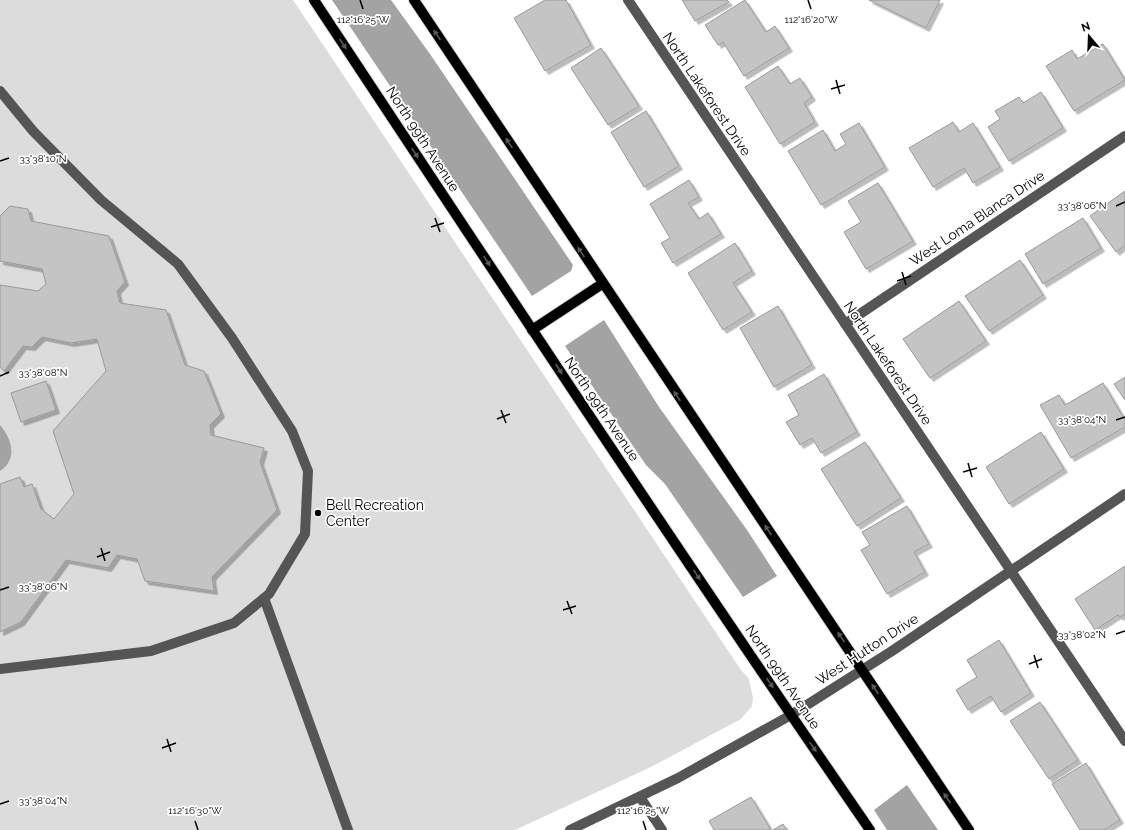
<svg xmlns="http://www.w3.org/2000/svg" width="1125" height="830" font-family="Raleway,sans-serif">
<defs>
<filter id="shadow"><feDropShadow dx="3.5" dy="3.5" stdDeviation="0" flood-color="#0004"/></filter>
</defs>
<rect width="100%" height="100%" fill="#fff"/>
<path fill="#dcdcdc" d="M0,0h293l448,670 8,9 4,19 -1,8 -11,13 -92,49 -134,62h-515z"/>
<path fill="#a3a3a3" d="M332,0h59l39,54 143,211 -2,6 -39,25z
M604,320l55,87 88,123 30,46 -34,21 -78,-113 -19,-19 -81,-119z
M0,425c12,14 18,34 0,46z
M907,785l31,45h-51l-13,-20z"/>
<path fill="#c4c4c4" stroke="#999" filter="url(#shadow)" d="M545,0h21l25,45 -46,26 -31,-53z
M682,0h45l2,2 -34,19z
M745,0l21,32 9,-6 14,22 -45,28 -21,-34 -5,3 -13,-20z
M869,0h71l-14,28z
M1103,44l22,36 -51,31 -28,-45 26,-16 5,9z
M601,48l38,58 -31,19 -37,-57z
M778,66l12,18 10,-6 12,19 -8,6 11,19 -35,22 -35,-57z
M1041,92l22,36 -54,33 -21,-34 12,-8 -5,-8 24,-14 4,6z
M646,111l33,55 -35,21 -33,-55z
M953,122l6,10 14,-9 27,44 -27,16 -9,-15 -31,19 -24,-39z
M859,123l26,44 -64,38 -33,-54 35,-21 12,21 11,-7 -6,-10z
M689,180l10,17 -11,6 11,16 9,-6 13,21 -48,29 -12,-20 9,-5 -20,-34z
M878,183l35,58 -47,28 -22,-37 17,-10 -13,-21z
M1125,191v54l-9,7 -26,-36z
M10,206l18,3 3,12 78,15 16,46 -8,9 3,12 46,7 19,55 19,6 17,43 -11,11 1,10 53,13 -4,14 17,48 -65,67 2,14 -69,-10 -8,-22 -20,-4 -9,13 -42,-8 -45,62 -21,10v-148l20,-7 4,10 8,-3 9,25 13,10 20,-25 -21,-63 53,-60 -9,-32 -26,4 -29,-6 -10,10 -9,-1 -19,25 -4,-4v-82l38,6 8,-7 -4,-15 -42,-8v-45z
M1083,218l18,30 -58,36 -18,-30z
M735,243l17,28 -19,12 19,29 -29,18 -35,-57z
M1020,260l23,35 -54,36 -24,-35z
M959,301l27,40 -56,37 -27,-39z
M778,306l34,59 -38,22 -34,-59z
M824,374l33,58 -36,21 -9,-15 -12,7 -14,-23 13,-7 -11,-20z
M1125,377v23l-11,-16z
M46,381l10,29 -35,12 -10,-29z
M1103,383l22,37v7l-54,31 -31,-53 19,-10 6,10z
M1041,432l23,37 -55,35 -23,-37z
M865,442l36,56 -44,28 -36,-57z
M907,506l22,38 -15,8 11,20 -38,22 -26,-44 9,-5 -8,-13z
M1125,566v48l-5,3 -2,-2 -23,15 -20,-31z
M999,640l32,53 -30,19 -10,-16 -23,14 -12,-20 21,-13 -10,-17z
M1040,702l38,58 -29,19 -39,-58z
M1086,763l34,57 -16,10h-24l-28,-46z
M751,797l20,33h-57l-5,-9z
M783,824l4,6h-14z"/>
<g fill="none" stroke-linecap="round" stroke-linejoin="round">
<g stroke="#dbdbdb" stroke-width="12">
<path id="major" d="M314,0c184,278 367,556 556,830
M414,0c184,277 370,553 555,830
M532,330l70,-46"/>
</g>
<path stroke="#555" stroke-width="10" d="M628,0l497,741
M0,91l33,40 68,69 77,64 54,74 60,93 16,40 -3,63 -36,60 -35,29 -83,28 -151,18
M845,324l280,-188
M264,598l84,232
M640,797l22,33
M570,830l108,-52 113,-63 101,-64 233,-157"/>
<use href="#major" stroke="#000" stroke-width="10"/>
</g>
<defs><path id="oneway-solid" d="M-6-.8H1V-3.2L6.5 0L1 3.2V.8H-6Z"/></defs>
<g fill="#595959">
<use href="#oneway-solid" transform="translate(437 35) rotate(-124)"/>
<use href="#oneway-solid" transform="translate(343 44) rotate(57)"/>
<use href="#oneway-solid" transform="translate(509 143) rotate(-124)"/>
<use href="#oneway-solid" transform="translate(415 153) rotate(57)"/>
<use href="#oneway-solid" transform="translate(581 252) rotate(-124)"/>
<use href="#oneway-solid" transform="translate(487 261) rotate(57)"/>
<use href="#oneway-solid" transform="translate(559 369) rotate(56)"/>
<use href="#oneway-solid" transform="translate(677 396) rotate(-124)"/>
<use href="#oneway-solid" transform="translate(768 530) rotate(-124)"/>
<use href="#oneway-solid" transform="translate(697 575) rotate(56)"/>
<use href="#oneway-solid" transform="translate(841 637) rotate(-124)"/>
<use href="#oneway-solid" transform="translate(770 683) rotate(56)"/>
<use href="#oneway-solid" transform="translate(875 689) rotate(-123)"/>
<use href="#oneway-solid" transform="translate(813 747) rotate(55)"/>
<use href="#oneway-solid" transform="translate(947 798) rotate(-124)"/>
</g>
<path fill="none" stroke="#000" stroke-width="1.5" d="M360,0l3,9M808,0l3,9M836,80l4,14M831,89l14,-4M0,161l9,-3M1116,206l9,-4M435,218l5,14M431,227l13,-4M902,272l4,13M897,281l14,-5M0,376l9,-4M501,410l5,13M497,419l13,-5M1116,420l9,-3M968,463l4,14M963,472l14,-4M101,548l4,13M97,557l13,-5M0,590l9,-3M567,601l5,13M563,610l13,-4M1116,634l9,-3M1034,655l4,13M1029,664l13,-5M167,739l4,13M162,748l14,-5M0,804l9,-3M195,821l3,9M643,821l3,9"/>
<circle fill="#000" stroke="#fff" stroke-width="1.5" cx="318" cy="513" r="4"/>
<g text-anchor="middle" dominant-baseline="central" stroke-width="3.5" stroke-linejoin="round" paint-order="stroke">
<g font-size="14" fill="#000" stroke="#fff">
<text transform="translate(707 94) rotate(56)">North Lakeforest Drive</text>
<text transform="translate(423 139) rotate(57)">North 99th Avenue</text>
<text transform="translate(977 218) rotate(-34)">West Loma Blanca Drive</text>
<text transform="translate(888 363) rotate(56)">North Lakeforest Drive</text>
<text transform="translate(602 409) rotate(56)">North 99th Avenue</text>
<text transform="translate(867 649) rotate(-33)">West Hutton Drive</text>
<text transform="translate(783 677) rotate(56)">North 99th Avenue</text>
</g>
<g font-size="14" fill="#000" stroke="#fff" text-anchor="start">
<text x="326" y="505">Bell Recreation<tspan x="326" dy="16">Center</tspan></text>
</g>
</g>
<g font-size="10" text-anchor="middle" fill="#000" stroke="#fff" stroke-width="3.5" stroke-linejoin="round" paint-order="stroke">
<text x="363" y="23">112°16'25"W</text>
<text x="811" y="23">112°16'20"W</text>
<text x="43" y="162">33°38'10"N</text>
<text x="1082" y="209">33°38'06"N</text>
<text x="43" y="376">33°38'08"N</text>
<text x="1082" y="423">33°38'04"N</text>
<text x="43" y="590">33°38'06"N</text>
<text x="1082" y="638">33°38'02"N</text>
<text x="43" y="804">33°38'04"N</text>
<text x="195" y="814">112°16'30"W</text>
<text x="643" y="814">112°16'25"W</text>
</g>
<g transform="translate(1089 36) rotate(341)" stroke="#ffffff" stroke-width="3" paint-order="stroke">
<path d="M0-3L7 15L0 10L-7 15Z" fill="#000000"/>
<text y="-6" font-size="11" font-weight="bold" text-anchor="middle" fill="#000000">N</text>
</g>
</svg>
